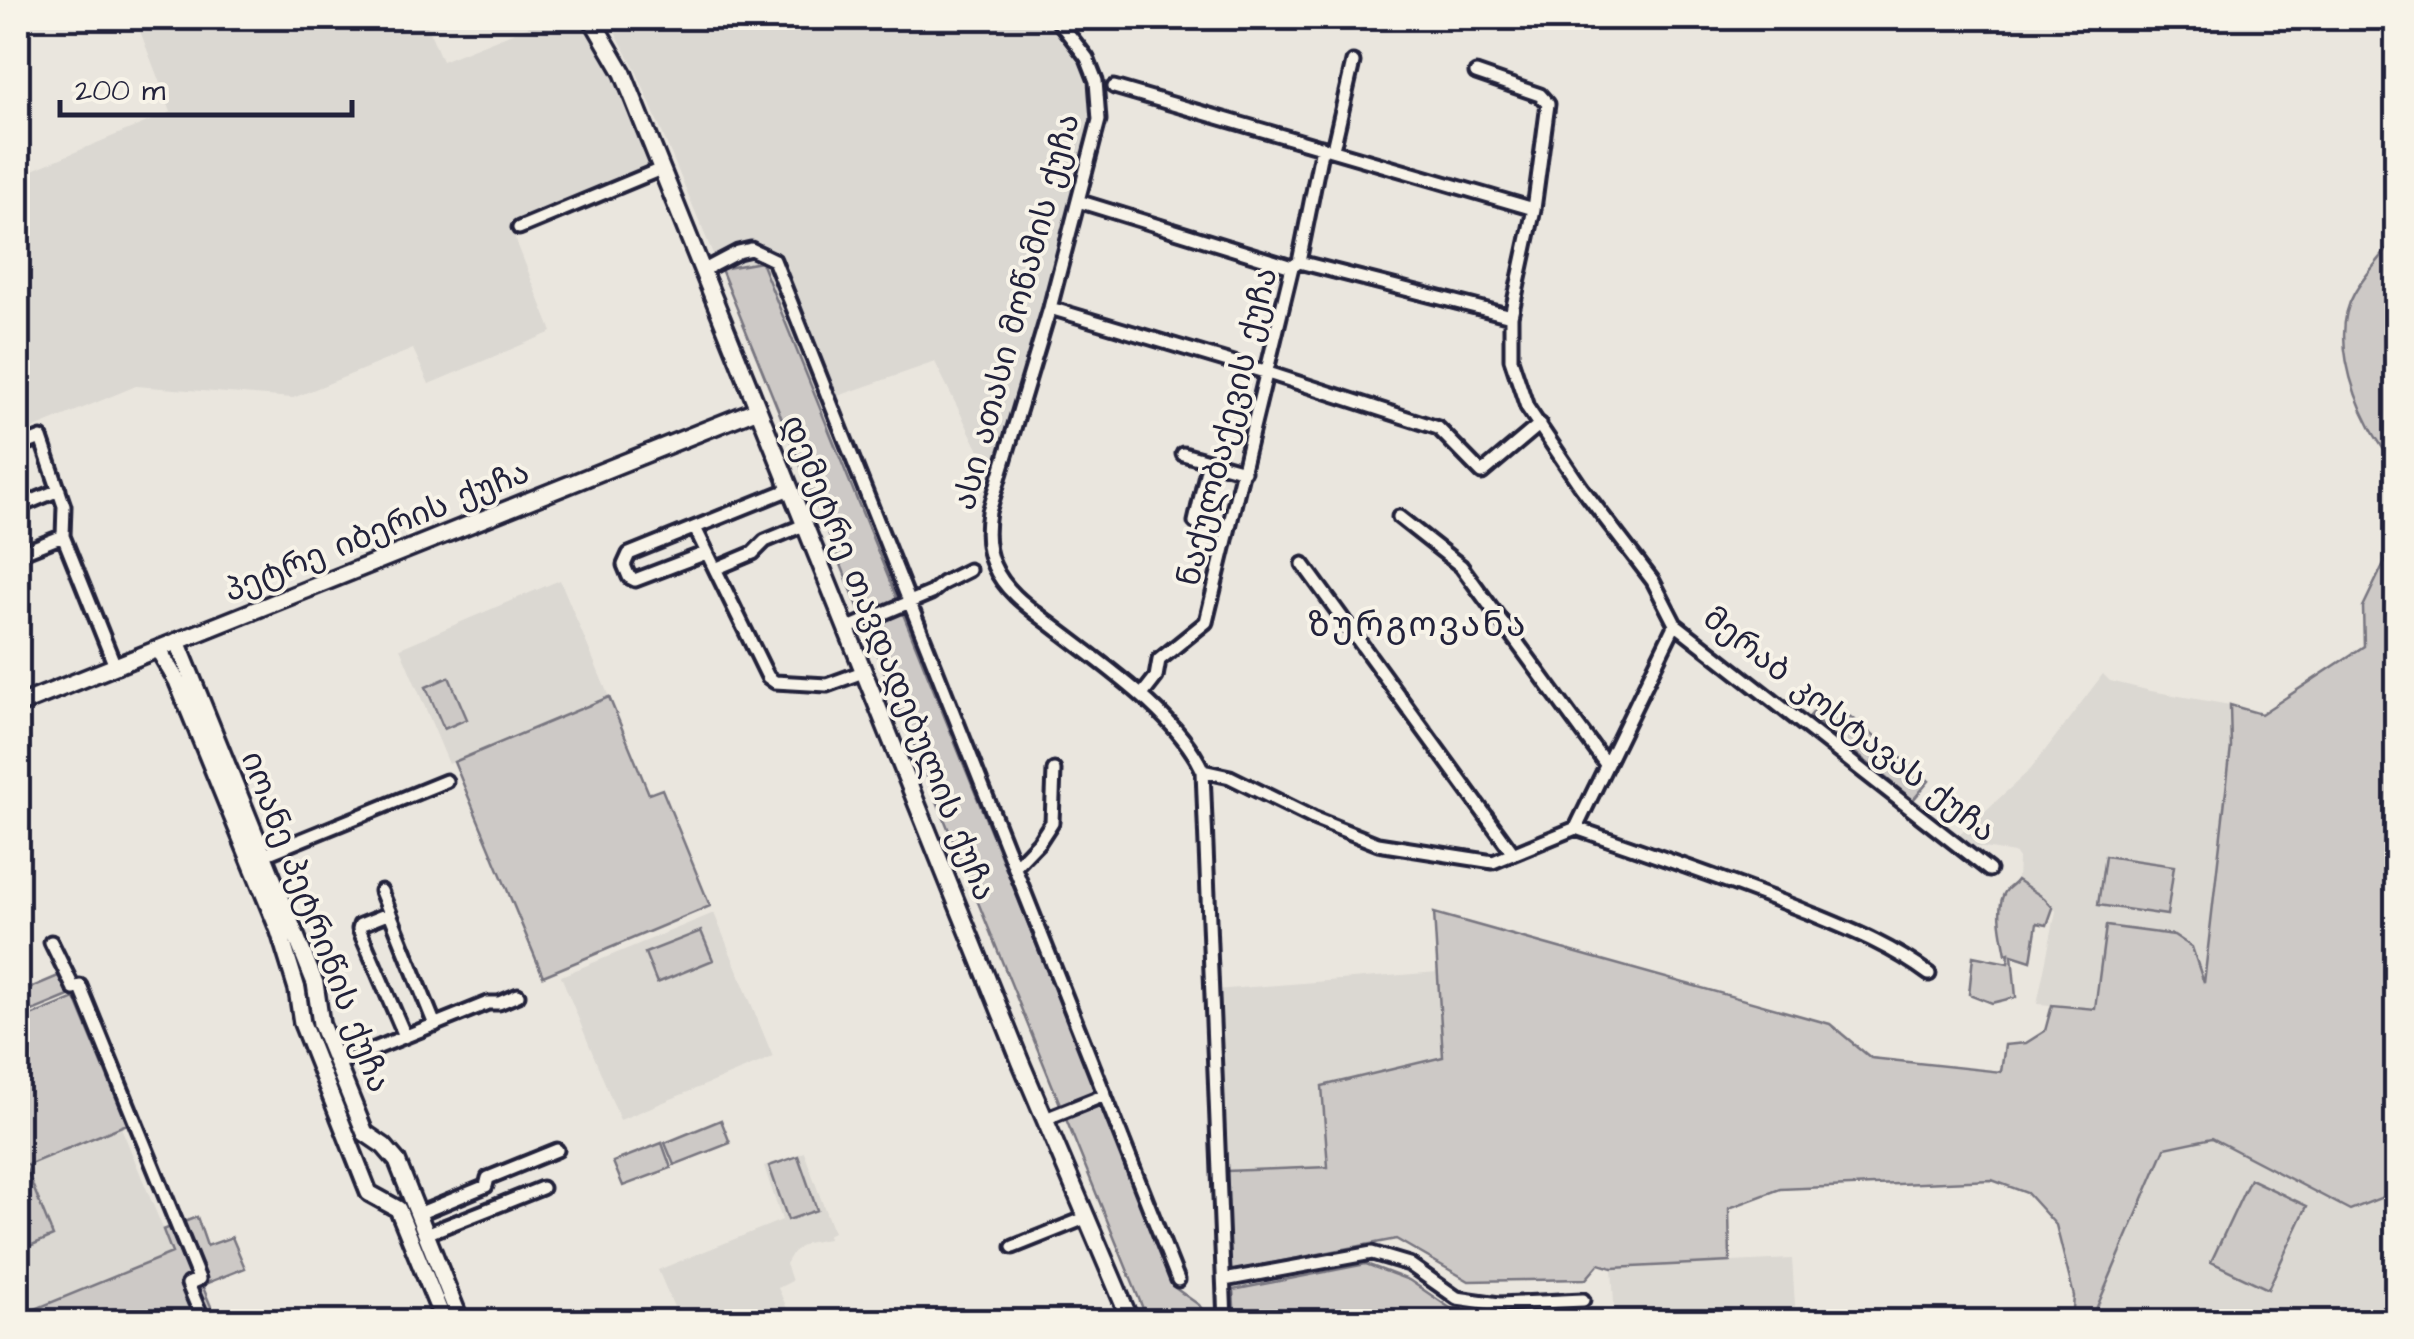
<svg xmlns="http://www.w3.org/2000/svg" width="2414" height="1339" font-family="'Architects Daughter','Noto Sans Georgian',sans-serif">
<rect width="100%" height="100%" fill="#eae6de"/>
<filter id="ink" filterUnits="userSpaceOnUse"><feTurbulence type="fractalNoise" baseFrequency=".01" numOctaves="2"/><feDisplacementMap in="SourceGraphic" scale="20" xChannelSelector="R" yChannelSelector="G"/><feConvolveMatrix kernelMatrix="1 2 1 2 8 2 1 2 1" color-interpolation-filters="sRGB"/></filter>
<g filter="url(#ink)">
<path fill="#dbd8d2" d="M135,18h289l18,43 108,-43h31l16,18 58,144 -140,58 37,94 -123,52 -16,-35 -120,49 -157,-12 -118,49v-259l153,-64z
M607,18h442l13,15 24,42 8,40 -94,339 -12,15 -53,-107 -154,54 -146,-348z
M560,580l49,117 -160,67 -49,-116z
M2103,674l7,7 41,10 79,14 1,42 -27,238 -109,23 -58,-4 19,-93 -12,-13 -27,-18 1,-21 -4,-6 -48,-8 -9,-8 74,-68z
M714,913l59,144 -153,63 -59,-144z
M1438,972l5,85 -121,29 7,81 -103,4 -11,-181z
M121,1127l52,126 -155,63v-147z
M2212,1138l138,72 46,-18v129l-305,1 74,-174z
M804,1152l29,80 -6,3 1,4 -22,4 -13,9 -7,12 6,17 -14,7 12,27 -15,6h-95l-22,-51 124,-50 -18,-54z
M1792,1259l4,62h-181l-3,-53z"/>
<path fill="#cdc9c6" stroke="#787680" stroke-width="2.5" d="M2396,238v236c-7,-21 -16,-28 -26,-47 -19,-36 -38,-95 -16,-133 11,-20 29,-38 42,-56z
M761,262l414,1026 24,17 11,16h-62l-427,-1052z
M2396,538v654l-46,18 -138,-72 -47,10 -74,173h-19l2,-25 -18,-71 -29,-32 -35,-13 -212,9 -51,19 1,54 -118,6 -13,-4 -13,15 -117,2 -73,-42 -165,32 -5,-100 102,-4 -6,-81 121,-29 -9,-144 396,111 41,34 130,14 4,-27 21,-2 19,-12 7,-26 43,4 11,-83 68,9 18,12 12,36 27,-236 -1,-42 31,9 103,-68 -1,-39z
M449,677l18,42 -23,10 -18,-42z
M609,697l40,97 13,-5 48,117 -167,70 -89,-214z
M1826,697l103,84 -16,19 -103,-84z
M2105,856l69,10 -7,49 -69,-10z
M2017,880l27,18 9,10 -6,17 -10,-2 -6,38 -19,-6 4,42 -24,6 -23,-9 4,-38 35,7 1,-10 -3,1c-3,-17 -11,-47 -1,-62 3,-5 9,-7 12,-12z
M701,931l12,29 -56,23 -12,-30z
M63,974l8,21 -53,22v-24z
M75,998l52,126 -109,45v-148z
M721,1120l9,23 -56,22 -9,-22z
M662,1143l9,25 -48,18 -10,-24z
M798,1156l19,54 -29,10 -19,-54z
M26,1169l27,67 -35,15v-78z
M2250,1179l57,27 -39,83 -57,-27z
M197,1217l10,29 25,-9 13,31 -43,17 15,36 -199,1v-6l154,-63 -9,-23z
M1366,1264l43,16 44,30 37,3v8h-255l-2,-31z"/>
<g fill="none" stroke-linecap="round" stroke-linejoin="round">
<g stroke="#22223b" stroke-width="19">
<path id="street" d="M1056,18l31,40 9,23 3,39 -49,188 -61,204c-3,18 -3,37 5,54 11,26 37,43 59,60 49,38 124,88 150,145l22,551
M1476,73l64,22 8,9 -14,105 -23,107v43l16,48 54,80 72,94 22,43 314,246
M1114,87l420,122
M1333,149l20,-87
M1078,201l214,66
M519,228l142,-59
M1299,262l212,54
M702,271l36,-19 13,-3 23,11 404,1020
M1050,308l218,65 170,55 44,45 58,-49
M18,447l23,-9 23,68 -1,30 52,130
M1183,454l61,17
M18,507l41,-17
M1399,517l62,49 144,197
M1195,522l14,-61
M695,528l73,149 7,5 52,3 36,-13
M706,553l-71,27 -6,-3 -5,-12 5,-11 161,-65
M18,554l45,-18
M1303,564l210,289
M715,569l38,-16 12,-12 39,-16
M846,629l85,-36 12,-10 26,-13
M1142,695l14,-18 3,-17 47,-38 86,-355 7,-5 23,-115
M1203,771l27,6 83,41 65,26 115,18 83,-34 99,-204
M1576,828c75,26 150,51 224,81 48,20 87,34 129,65
M264,855l182,-74
M1015,867l24,-25 13,-20 2,-52
M381,891l54,134
M390,913l-30,12 -1,4 46,107
M51,942l23,47 6,-3 119,293 -11,5 16,38
M337,1064l151,-61h11l19,-8
M1045,1119l60,-24
M418,1214l68,-28 2,-8 69,-28
M426,1234l116,-46
M1013,1247l75,-30
M1224,1280l148,-27 37,11 48,34 42,6 84,-4"/>
</g>
<g stroke="#22223b" stroke-width="22">
<path id="secondary" d="M591,18l32,55 398,990 110,259
M177,641l138,342 6,41 44,109 19,13 13,15 64,161
M158,649l19,32 102,250 18,58 5,34 67,170 29,16 46,113
M18,705l740,-296"/>
</g>
<use href="#street" stroke="#f7f3e8" stroke-width="11"/>
<use href="#secondary" stroke="#f7f3e8" stroke-width="15"/>
</g>
</g>
<g text-anchor="middle" dominant-baseline="central" stroke-width="8" stroke-linejoin="round" paint-order="stroke">
<g font-size="32" fill="#22223b" stroke="#f7f3e8">
<text transform="translate(1017 312) rotate(-75)">ასი ათასი მოწამის ქუჩა</text>
<text transform="translate(1228 427) rotate(-76)">ნაქულბაქევის ქუჩა</text>
<text transform="translate(377 532) rotate(-22)">პეტრე იბერის ქუჩა</text>
<text transform="translate(888 658) rotate(68)">დემეტრე თავდადებულის ქუჩა</text>
<text transform="translate(1849 725) rotate(38)">მერაბ კოსტავას ქუჩა</text>
<text transform="translate(315 922) rotate(69)">იოანე პეტრიწის ქუჩა</text>
</g>
<g font-size="35" letter-spacing="2.5" fill="#22223b" stroke="#f7f3e8">
<text x="1418" y="625">ზურგოვანა</text>
</g>
</g>
<rect width="2414" height="1339" fill="none" stroke="#f7f3e8" stroke-width="60"/>
<rect x="30" y="30" width="2354" height="1279" fill="none" stroke="#22223b" stroke-width="4" filter="url(#ink)"/>
<path d="M60 100v15h292v-15" fill="none" stroke="#22223b" stroke-width="5"/>
<text x="75" y="100" font-size="30" fill="#22223b" stroke="#f7f3e8" stroke-width="8" paint-order="stroke">200 m</text>
</svg>
